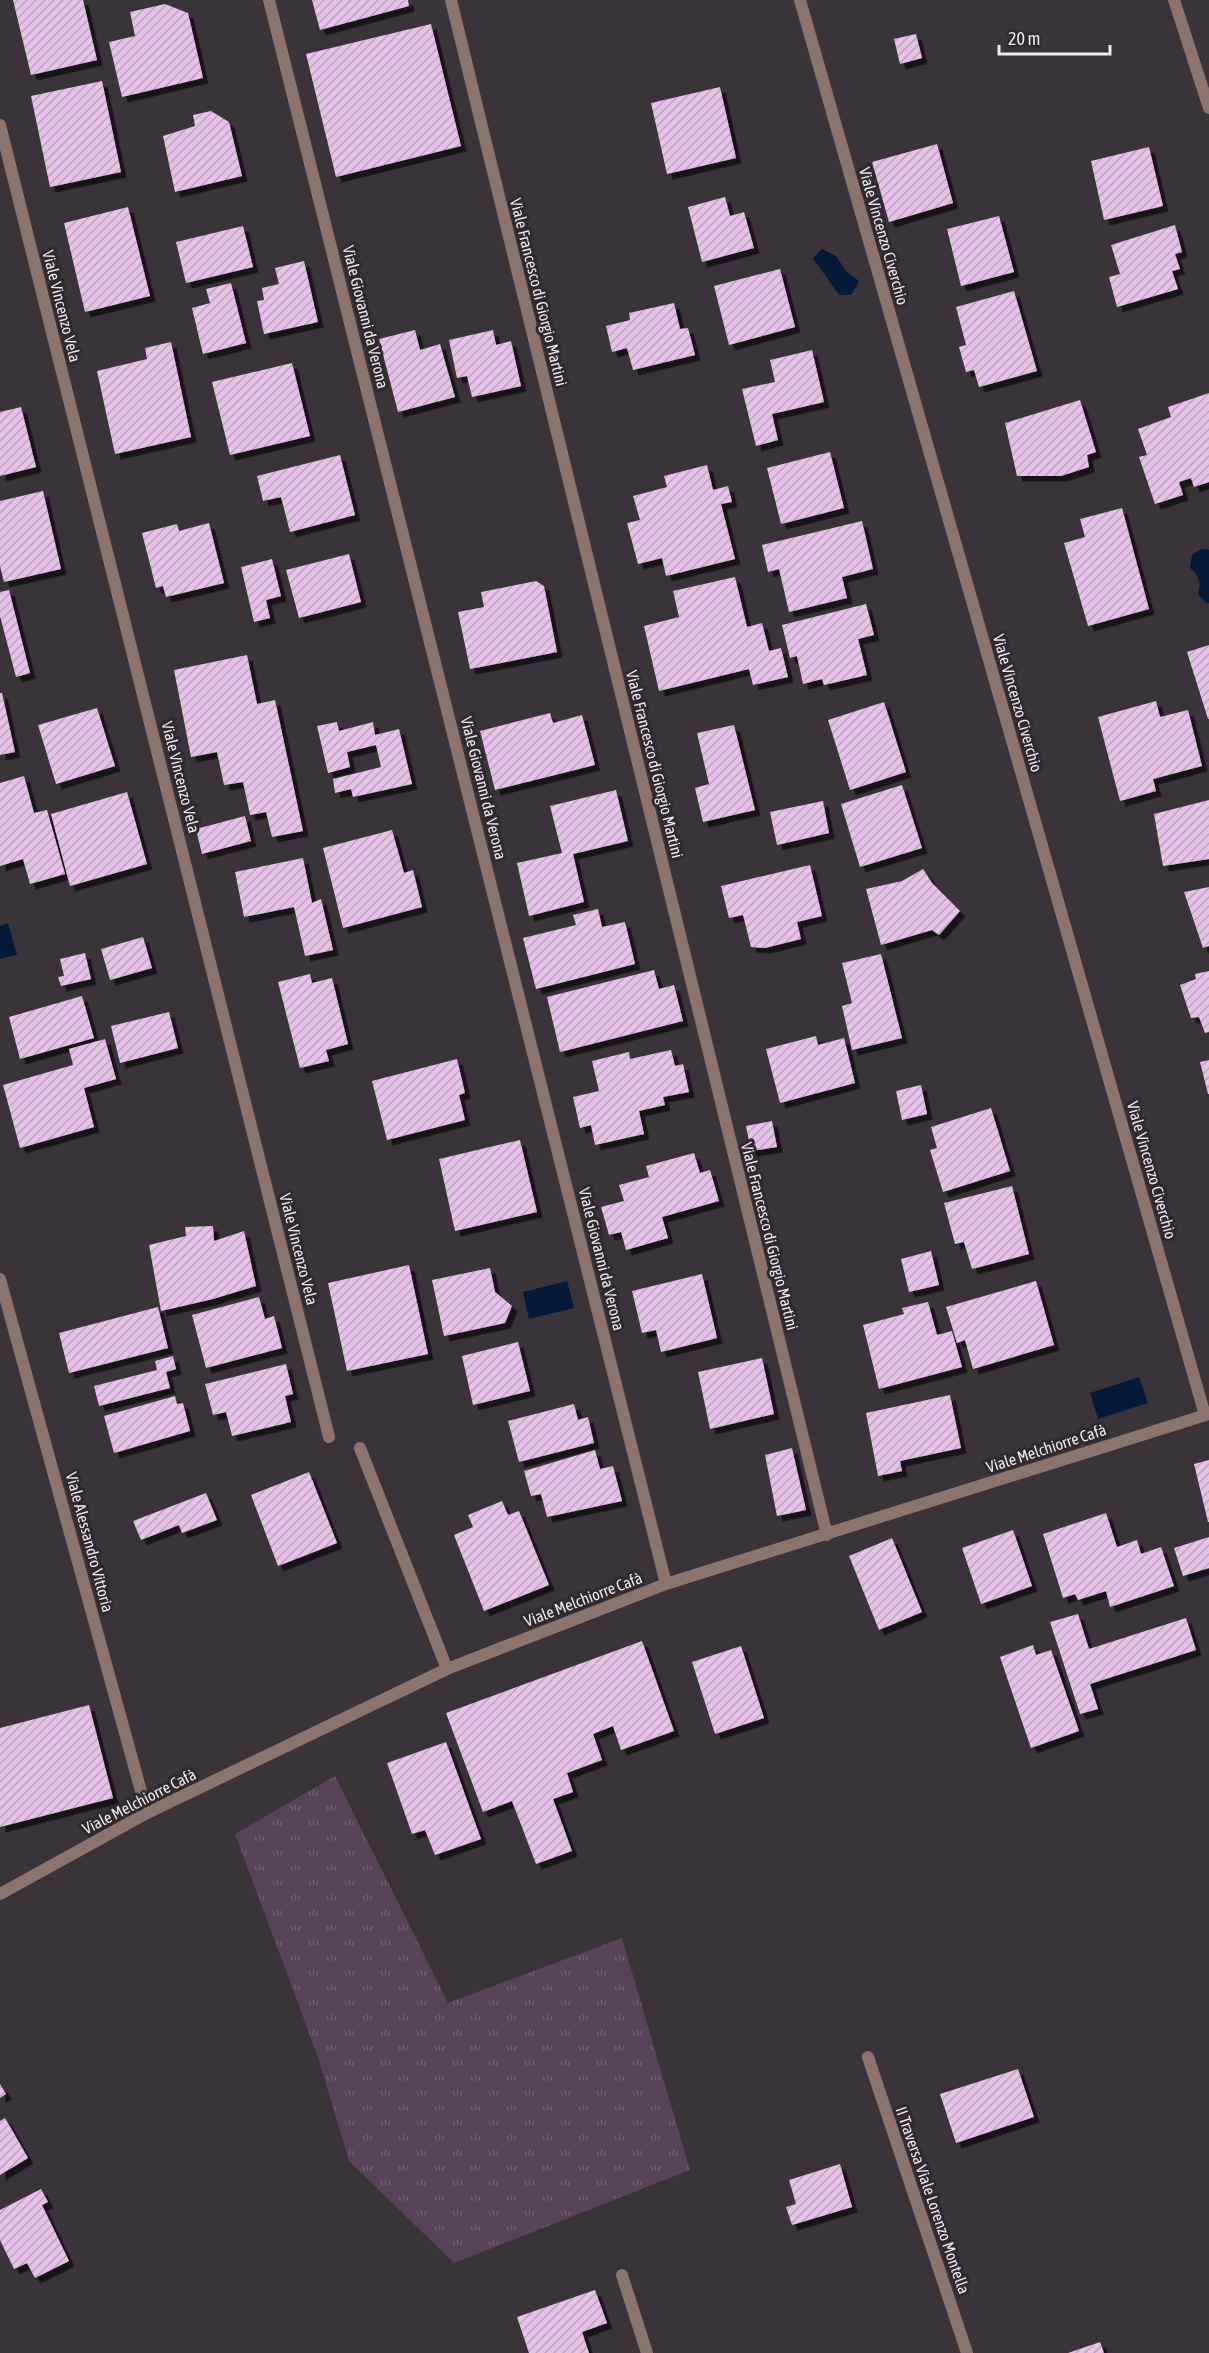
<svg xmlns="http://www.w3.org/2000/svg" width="1209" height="2353" font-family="'Asap Condensed',sans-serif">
<defs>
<pattern id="grass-tufts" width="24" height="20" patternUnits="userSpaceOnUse" patternTransform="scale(1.5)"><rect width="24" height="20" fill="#58425a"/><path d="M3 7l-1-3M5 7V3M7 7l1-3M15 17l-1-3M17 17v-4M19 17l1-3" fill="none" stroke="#705d72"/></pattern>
<pattern id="building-hatch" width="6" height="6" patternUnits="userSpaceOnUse" patternTransform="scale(1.5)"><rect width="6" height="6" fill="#e6c2e8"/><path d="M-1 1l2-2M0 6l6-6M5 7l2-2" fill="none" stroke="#bea3c0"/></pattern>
<filter id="shadow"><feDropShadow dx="5.5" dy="5.5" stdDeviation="0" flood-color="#0009"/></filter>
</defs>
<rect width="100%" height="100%" fill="#3a333a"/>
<path fill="url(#grass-tufts)" d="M335,1776l113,227 174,-65 68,232 -236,93 -105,-102 -31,-104 -83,-223z"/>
<path fill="#051a39" d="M822,249l14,7 10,15 13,10 -8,14h-12l-26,-37z
M1201,549l8,1v53h-3l-8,-9c3,-13 2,-17 -8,-26l2,-13z
M8,923l9,32 -17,4v-33z
M567,1281l7,27 -45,11 -6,-27z
M1139,1377l9,26 -50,16 -8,-26z"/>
<path fill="url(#building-hatch)" filter="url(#shadow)" d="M13,0h70l14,60 -66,15z
M312,0h96l1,6 -89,24z
M165,4l23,9 15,65 -81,19 -13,-55 26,-6 -5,-24z
M431,24l30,122 -125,31 -30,-123z
M916,34l6,24 -22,6 -6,-25z
M102,81l19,91 -71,15 -19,-91z
M720,87l16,71 -69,16 -16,-71z
M211,111l18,11 13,54 -67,16 -12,-56 32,-10 -2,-11z
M937,144l16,59 -64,19 -17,-60z
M1149,147l14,59 -59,14 -13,-59z
M725,197l5,19 14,-4 10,36 -52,14 -14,-55z
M128,207l22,89 -65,16 -21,-89z
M999,216l15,56 -53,14 -14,-57z
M1175,225l7,27 -7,2 5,15 -8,2 6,18 -61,18 -8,-30 11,-3 -9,-29z
M243,226l10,41 -67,16 -10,-41z
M304,261l14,61 -54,12 -7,-33 7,-1 -2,-12 17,-4 -4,-16z
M780,269l15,58 -66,18 -15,-59z
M231,283l15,60 -43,11 -11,-46 18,-5 -4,-14z
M1014,291l23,80 -58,16 -5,-17 -8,2 -7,-25 7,-2 -10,-38z
M674,303l6,26 8,-1 7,27 -62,15 -6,-22 -15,4 -6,-26 24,-6 -1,-7z
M415,330l5,20 20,-6 15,53 -57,15 -19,-73z
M493,330l3,15 15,-4 10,45 -49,11 -5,-21 -10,2 -8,-38z
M171,342l20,95 -76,17 -18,-83 50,-12 -2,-11z
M812,350l12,52 -52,12 6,26 -22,6 -14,-57 33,-7 -5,-22z
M292,363l18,73 -80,19 -18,-73z
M1209,393v89l-15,5 -3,-9 -12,4 4,13 -28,9 -16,-47 8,-2 -9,-26 33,-12 -3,-10z
M1080,400l16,52 -9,3 2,12 -28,9h-44l-12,-53z
M21,407l15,60 -36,9v-64z
M830,452l14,56 -63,16 -14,-56z
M340,455l15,60 -65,17 -9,-35 -18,4 -6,-25z
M707,465l6,25 15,-4 4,16 -11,2 14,55 -69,17 -4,-18 -24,6 -11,-41 13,-3 -7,-24 34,-9 -3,-11z
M43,491l18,78 -57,13 -4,-16v-65z
M1122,508l27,101 -61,17 -24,-83 21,-6 -5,-18z
M862,521l11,48 -31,8 5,21 -58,14 -10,-43 -11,3 -6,-27z
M209,523l15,60 -58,14 -3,-11 -7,2 -14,-55 35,-9 2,7z
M349,554l12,48 -62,16 -13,-48z
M272,559l9,37 -15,4 4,18 -16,4 -13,-55z
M735,577l12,50 15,-4 7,28 12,-3 7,29 -35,8 -4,-16 -90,22 -15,-65 35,-9 -6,-26z
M536,581l8,5 13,66 -87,17 -12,-57 26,-5 -3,-15z
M9,590l21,83 -14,4 -16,-61v-24z
M866,604l8,31 -16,4 9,36 -43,10 -2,-6 -19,5 -6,-28 -7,2 -8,-33z
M1209,645v74h-1l-21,-67z
M247,655l10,49 18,-4 28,131 -31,6 -6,-25 -16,3 -7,-33 -19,3 -7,-33 -26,5 -17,-87z
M0,693h2l13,59 -15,3z
M1156,701l4,16 28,-7 14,56 -49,13 3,12 -36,10 -22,-84z
M884,702l22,70 -56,18 -22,-70z
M97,708l18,58 -59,18 -18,-59z
M550,713l3,10 29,-8 13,50 -100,25 -15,-59z
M337,722l2,9 34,-9 2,13 24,-6 13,55 -59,13 -2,-8 -16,4 -2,-14 48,-12 -5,-22 -29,7 3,15 -22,6 -11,-47z
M734,725l21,85 -52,12 -8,-34 14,-4 -12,-51z
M24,776l10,37 13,-3 18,64 -35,10 -7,-25 -23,7v-83z
M902,785l20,63 -62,19 -19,-63z
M616,790l12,51 -55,13 11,48 -55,14 -12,-53 45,-10 -12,-47z
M127,792l20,72 -77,22 -19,-72z
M1209,800v59l-46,7 -9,-52z
M823,801l6,32 -52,12 -7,-33z
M245,816l6,25 -49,13 -6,-25z
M392,830l12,43 9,-3 9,37 -79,21 -20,-80z
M303,858l9,45 9,-4 12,51 -28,6 -11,-49 -50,10 -9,-45z
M810,865l12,51 -25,6 4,17 -36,9 -14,-1 -8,-32 -14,3 -8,-32z
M923,869l9,14 28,28 -21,24 -7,-5 -51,15 -15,-56 36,-8z
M1209,887v59l-6,2 -19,-56z
M598,909l4,18 23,-5 10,42 -99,25 -13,-51 53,-13 -3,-10z
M143,937l9,31 -42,12 -9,-31z
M85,953l6,26 -30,7 -3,-9 6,-1 -4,-17z
M881,954l21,84 -50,12 -10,-44 10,-3 -10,-40z
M654,970l5,19 15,-4 9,36 -123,31 -13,-55z
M1209,971v61l-4,1 -6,-16 -8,1 -11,-33 16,-6 -1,-5z
M310,974l2,9 20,-5 16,66 -22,6 3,11 -29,7 -22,-86z
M82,996l12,42 -74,21 -11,-42z
M169,1012l9,36 -58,15 -9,-37z
M816,1036l2,9 26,-7 11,45 -75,20 -14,-54z
M105,1039l11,40 -32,9 10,39 -74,21 -17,-63 70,-20 -4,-16z
M671,1050l4,16 8,-2 6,28 -26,5 2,8 -26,6 5,23 -49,11 -4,-20 -11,3 -7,-31 26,-6 -7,-30 37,-9 1,7z
M457,1059l8,34 -6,2 6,25 -78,20 -15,-59z
M1209,1060v34h-1l-8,-32z
M921,1085l6,29 -25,6 -6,-29z
M991,1108l19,63 -67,21 -13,-42 7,-2 -6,-21z
M772,1121l5,26 -26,4 -5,-25z
M520,1140l17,72 -82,19 -16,-72z
M694,1153l6,20 10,-3 9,31 -57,16 6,21 -42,12 -5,-18 -12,3 -8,-28 23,-6 -5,-16 30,-8 -3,-11z
M1012,1186l17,68 -57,15 -8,-27 -9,2 -11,-41z
M213,1226l1,15 30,-10 12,55 -43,13 -52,12 -12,-66 37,-9 -1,-9z
M931,1251l8,34 -30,7 -8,-33z
M409,1265l19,89 -81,17 -19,-88z
M490,1268l5,24 17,14 -7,17 -61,13 -12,-56z
M702,1274l15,64 -56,14 -5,-22 -14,3 -10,-42z
M1036,1281l18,64 -81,24 -8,-29 -8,3 -11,-36z
M259,1297l6,22 9,-3 8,32 -76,20 -14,-53z
M928,1302l9,33 15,-4 10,36 -83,22 -16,-64 41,-11 -2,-6z
M158,1307l10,41 -99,25 -10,-40z
M518,1342l12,49 -57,14 -11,-49z
M173,1356l3,13 -10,3 4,16 -71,18 -5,-20 63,-16 -2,-9z
M762,1358l12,56 -64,15 -12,-57z
M286,1364l7,30 -8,2 6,26 -59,14 -6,-24 -13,3 -8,-31z
M950,1395l11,53 -61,13 2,10 -24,5 -12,-63z
M175,1396l2,8 6,-1 7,28 -76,22 -10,-37z
M574,1404l4,16 10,-3 6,26 -75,19 -11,-41z
M792,1448l14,62 -29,6 -12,-61z
M595,1450l5,19 13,-3 9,35 -75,16 -6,-23 -10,2 -7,-25z
M1209,1460v62h-1l-14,-58z
M309,1472l28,71 -59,23 -27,-71z
M206,1493l11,27 -35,13 -3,-8 -38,15 -8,-19z
M502,1501l6,14 11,-4 30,74 -65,26 -30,-76 19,-8 -5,-12z
M1106,1513l11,34 20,-7 4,14 20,-7 13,39 -64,21 -4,-16 -28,9 -3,-6 -12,4 -20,-64z
M1013,1530l19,56 -51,18 -19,-56z
M1209,1537v31l-26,8 -9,-28z
M892,1538l30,74 -43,18 -30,-74z
M1078,1614l11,35 97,-31 10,32 -106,34 8,25 -18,5 -30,-92z
M642,1641l32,90 -53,19 -8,-24 -20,8 9,26 -35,13 6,19 -20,7 19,52 -36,13 -24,-63 -29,11 -37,-99z
M1033,1645l3,10 15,-5 28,81 -48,17 -31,-91z
M741,1646l23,72 -49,16 -23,-72z
M89,1705l24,93 -113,29v-99z
M446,1742l35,97 -46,16 -10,-25 -13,4 -25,-71z
M1018,2069l16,48 -78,26 -16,-49z
M0,2084l6,10 -6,4z
M5,2118l23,40 -28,17v-54z
M840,2164l12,43 -60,18 -6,-18 10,-3 -7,-24z
M41,2189l7,13 -6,3 27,56 -34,17 -8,-15 -13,6 -14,-29v-30z
M595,2290l12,33 -25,9 7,21h-60l-12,-36z
M1100,2342l4,11h-36z"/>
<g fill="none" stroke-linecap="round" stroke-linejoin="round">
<path stroke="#8a746d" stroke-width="12" d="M269,0l397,1584
M451,0l376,1535
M800,0l405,1415
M1174,0l35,108
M0,125l329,1312
M0,1279l147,534
M360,1448l87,221
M0,1894l147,-81 300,-144 219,-85 543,-170
M868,2057l99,296
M622,2275l25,78"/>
</g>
<g text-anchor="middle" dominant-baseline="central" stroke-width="6" stroke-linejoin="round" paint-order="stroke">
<g font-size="16" fill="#eeeaee" stroke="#302930">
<text transform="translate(884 236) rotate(74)">Viale Vincenzo Civerchio</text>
<text transform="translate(539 292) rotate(76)">Viale Francesco di Giorgio Martini</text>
<text transform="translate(62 306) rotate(76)">Viale Vincenzo Vela</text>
<text transform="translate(366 317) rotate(76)">Viale Giovanni da Verona</text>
<text transform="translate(1018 703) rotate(74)">Viale Vincenzo Civerchio</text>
<text transform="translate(655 764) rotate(76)">Viale Francesco di Giorgio Martini</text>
<text transform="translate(181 777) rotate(76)">Viale Vincenzo Vela</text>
<text transform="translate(484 788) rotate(76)">Viale Giovanni da Verona</text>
<text transform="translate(1152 1170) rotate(74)">Viale Vincenzo Civerchio</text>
<text transform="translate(770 1236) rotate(76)">Viale Francesco di Giorgio Martini</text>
<text transform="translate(299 1249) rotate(76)">Viale Vincenzo Vela</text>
<text transform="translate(602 1259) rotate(76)">Viale Giovanni da Verona</text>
<text transform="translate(1046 1448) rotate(-18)">Viale Melchiorre Cafà</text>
<text transform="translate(90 1542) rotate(75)">Viale Alessandro Vittoria</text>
<text transform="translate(583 1599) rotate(-21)">Viale Melchiorre Cafà</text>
<text transform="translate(139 1801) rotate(-27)">Viale Melchiorre Cafà</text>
<text transform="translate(933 2200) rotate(71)">II Traversa Viale Lorenzo Montella</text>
</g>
</g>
<path d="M999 45v9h111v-9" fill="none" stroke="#eeeaee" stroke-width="3"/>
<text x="1008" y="45" font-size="18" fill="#eeeaee" stroke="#302930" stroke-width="4.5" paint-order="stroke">20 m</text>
</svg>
